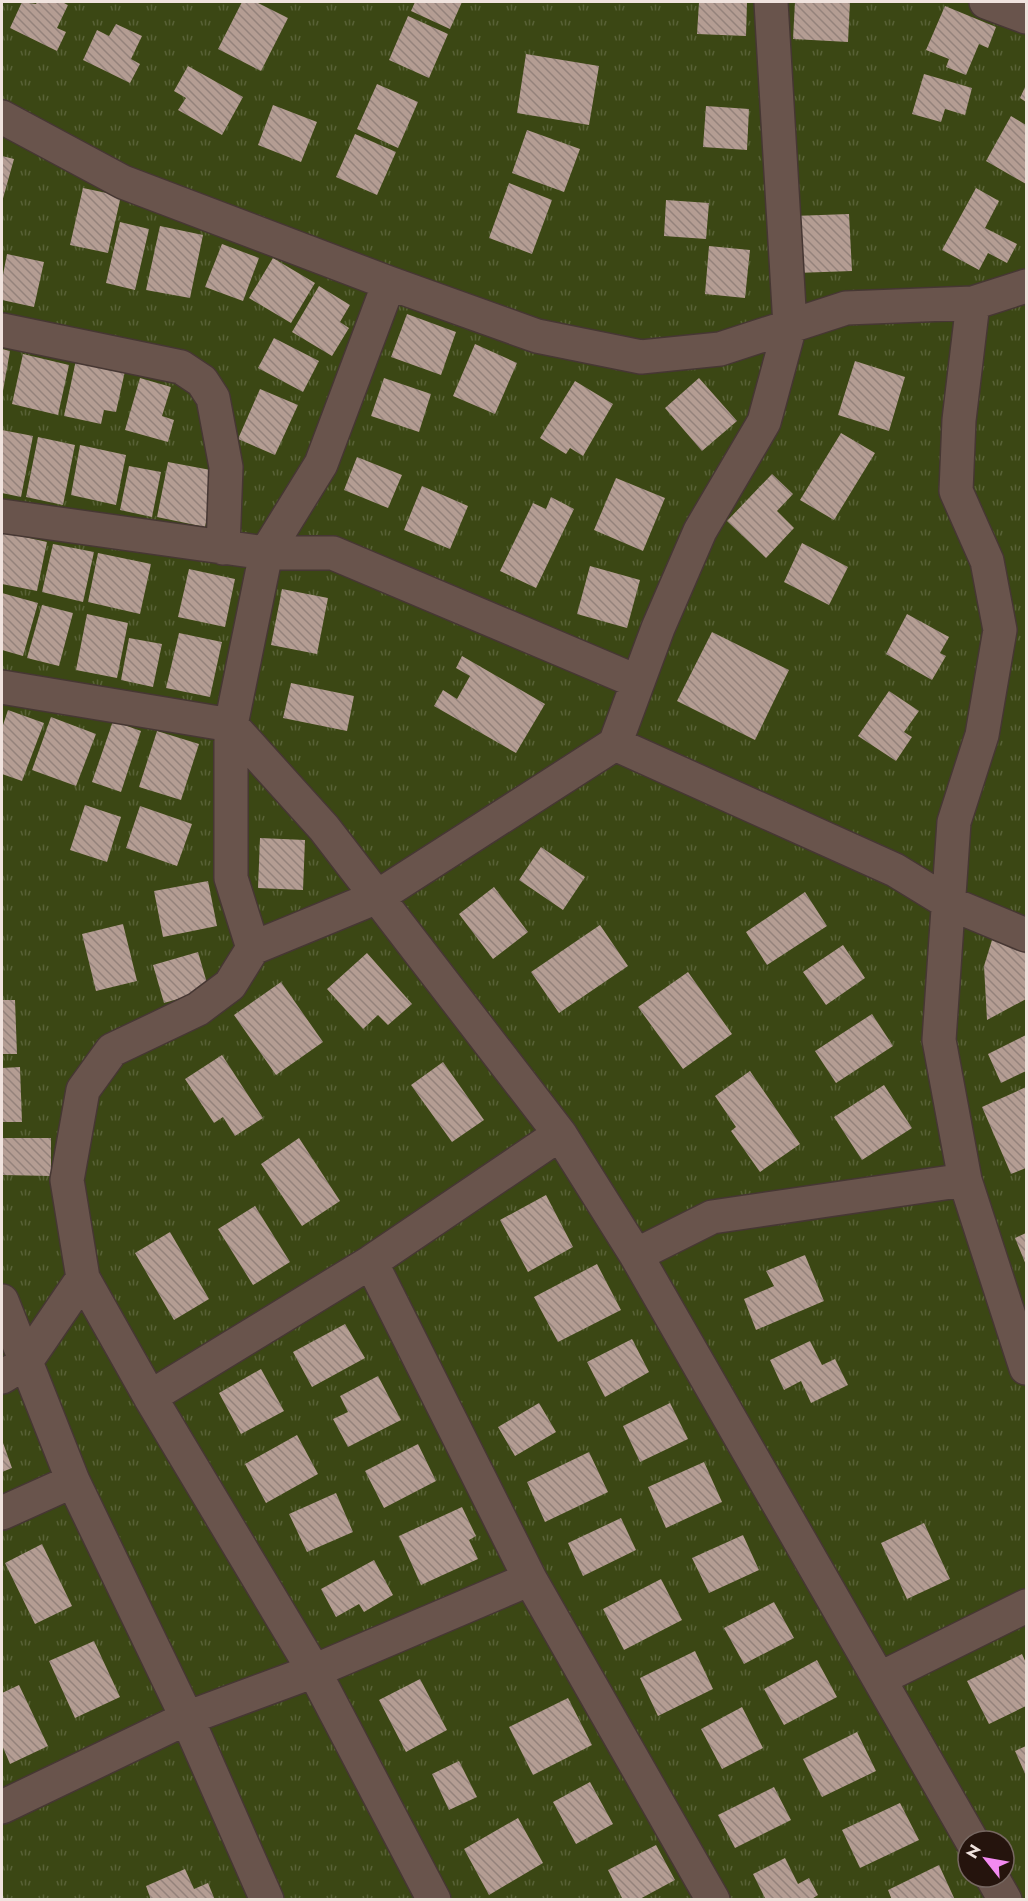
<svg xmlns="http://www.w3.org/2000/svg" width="1028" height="1901" font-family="Jost,sans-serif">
<defs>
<pattern id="park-tufts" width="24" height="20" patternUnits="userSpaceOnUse" patternTransform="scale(1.5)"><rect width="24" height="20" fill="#3b4714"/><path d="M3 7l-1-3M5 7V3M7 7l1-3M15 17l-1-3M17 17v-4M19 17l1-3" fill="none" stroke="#586136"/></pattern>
<pattern id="building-back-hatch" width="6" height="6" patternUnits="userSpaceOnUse" patternTransform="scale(1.5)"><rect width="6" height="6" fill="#b49d93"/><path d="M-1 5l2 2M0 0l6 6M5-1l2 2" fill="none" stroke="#94827b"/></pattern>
</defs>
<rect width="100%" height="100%" fill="#2f1d16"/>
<path fill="url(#park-tufts)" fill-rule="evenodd" d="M2,2h1024v1897l-1024,1zM968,1841h36v36h-36z"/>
<path fill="url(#building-back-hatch)" d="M22,2l14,2 1,-2h25l6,3 -11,23 9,4 -9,19 -47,-23z
M242,2h14l32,16 -27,53 -43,-22z
M415,2h47l-12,27 -39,-18z
M699,2h48l-1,34 -49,-2z
M795,2h55l-2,40 -55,-3z
M945,6l51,21 -8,21 -9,-4 -13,31 -20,-8 3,-8 -23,-9z
M408,16l40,18 -19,44 -40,-18z
M116,24l26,12 -11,23 9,5 -10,19 -47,-23 14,-30 12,6z
M526,54l73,12 -10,59 -72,-12z
M188,66l55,31 -21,38 -44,-25 8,-12 -12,-7z
M924,74l48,14 -7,27 -20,-6 -4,13 -29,-8z
M377,84l41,18 -20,46 -41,-19z
M1026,85v17l-6,-4z
M273,105l44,17 -16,40 -43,-17z
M706,106l43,3 -2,41 -44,-3z
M1011,116l15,9v59l-40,-23z
M527,130l53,19 -16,43 -52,-19z
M355,134l41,18 -19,43 -41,-18z
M2,156l12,3 -12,43z
M509,183l43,17 -20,54 -43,-16z
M83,188l38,8 -13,57 -38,-8z
M976,188l23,13 -14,27 32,16 -10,19 -19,-10 -9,17 -37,-20z
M666,200l43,3 -3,36 -42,-3z
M849,214l3,57 -56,2 -3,-57z
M120,222l29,7 -14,61 -29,-7z
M160,226l43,9 -13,63 -44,-8z
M222,244l37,14 -16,43 -38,-14z
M709,246l41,4 -5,48 -40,-4z
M7,254l37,8 -10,45 -32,-7v-20z
M273,258l42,25 -24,40 -42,-25z
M319,286l31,19 -10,17 9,6 -17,28 -40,-24z
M407,314l49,18 -15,43 -50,-18z
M274,338l45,23 -16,31 -45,-24z
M475,344l42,19 -22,51 -42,-18z
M2,349l8,2 -7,40h-1z
M23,354l46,11 -11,50 -46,-11z
M76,360l49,11 -9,41 -12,-2 -3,14 -37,-8z
M855,361l50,16 -16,54 -51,-16z
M140,378l31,9 -9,29 12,4 -6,22 -43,-12z
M384,378l47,16 -12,38 -48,-16z
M699,378l38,43 -35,30 -37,-43z
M575,381l38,23 -30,52 -13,-8 -4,6 -26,-16z
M260,389l38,16 -23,50 -37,-16z
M2,430l31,6 -12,61 -19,-4z
M841,433l34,20 -41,67 -34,-20z
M38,437l37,8 -12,60 -37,-8z
M80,445l46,10 -10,50 -45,-10z
M357,457l45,18 -14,33 -44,-18z
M168,462l48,9 -11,56 -48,-10z
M129,466l32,6 -9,45 -32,-7z
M772,474l21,20 -16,17 17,17 -28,30 -39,-37z
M616,478l49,20 -22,53 -49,-21z
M422,486l46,20 -18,43 -46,-19z
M551,497l23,12 -38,79 -36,-17 33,-68 13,6z
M2,532l45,10 -10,49 -35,-7z
M802,543l46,24 -19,38 -45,-23z
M53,544l41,8 -11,50 -41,-10z
M98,553l53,11 -11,50 -52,-12z
M590,566l50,14 -13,48 -50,-14z
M189,569l46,10 -10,48 -47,-10z
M282,589l46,9 -11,56 -46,-9z
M2,593l36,10 -15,53 -21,-6z
M42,605l31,8 -14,53 -32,-8z
M87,614l41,9 -11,55 -41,-8z
M907,614l42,23 -9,16 6,3 -14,24 -46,-26z
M712,632l77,38 -34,70 -78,-39z
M179,633l43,9 -12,55 -44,-9z
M129,638l33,6 -9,43 -32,-7z
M462,656l83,48 -29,49 -82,-47 9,-16 14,9 13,-23 -14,-8z
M291,683l63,13 -7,35 -64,-13z
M889,691l30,20 -15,21 8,5 -16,24 -38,-25z
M8,710l36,13 -22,58 -20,-7v-46z
M51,717l45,17 -20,52 -44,-16z
M113,721l28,10 -20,61 -29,-10z
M157,731l42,13 -18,56 -42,-13z
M85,805l36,12 -14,45 -37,-12z
M140,806l52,18 -15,42 -51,-18z
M260,838l45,2 -2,50 -45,-2z
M541,847l44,30 -22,33 -44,-30z
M208,881l9,45 -54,11 -9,-46z
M494,887l34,45 -35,27 -34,-45z
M805,892l22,34 -60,39 -21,-33z
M123,924l14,57 -41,10 -14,-57z
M600,925l28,41 -69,47 -28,-41z
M992,940l34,11v48l-39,21 -3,-54z
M843,945l22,33 -39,27 -23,-33z
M198,952l11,38 -45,13 -11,-38z
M367,953l45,51 -24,21 -10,-10 -15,14 -36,-40z
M688,972l44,62 -49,35 -45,-62z
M281,982l42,60 -47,33 -42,-60z
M2,1000h13l2,54h-15z
M872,1014l21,32 -57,37 -21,-32z
M1026,1035v36l-25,12 -13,-29z
M222,1055l41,63 -28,18 -12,-19 -9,6 -29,-44z
M443,1062l41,58 -32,22 -41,-57z
M20,1067l2,55h-20v-54z
M750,1071l50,73 -40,28 -29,-41 5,-4 -21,-31z
M884,1085l28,43 -50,32 -28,-43z
M1026,1087v81l-15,6 -29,-67z
M2,1138h49v38l-49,-1z
M299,1138l41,63 -38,25 -41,-62z
M546,1195l27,52 -45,25 -28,-52z
M255,1206l35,56 -37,23 -35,-56z
M170,1232l39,67 -35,21 -39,-67z
M1026,1233v32l-11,-27z
M805,1255l19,46 -68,29 -12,-31 30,-13 -8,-15z
M597,1264l24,46 -63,32 -24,-45z
M345,1324l20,34 -53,29 -19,-35z
M632,1339l17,33 -44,25 -18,-35z
M810,1341l12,24 13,-6 13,26 -37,18 -10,-22 -17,9 -14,-30z
M261,1369l23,42 -43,23 -22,-41z
M378,1376l23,44 -53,27 -15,-28 15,-7 -8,-16z
M539,1403l17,29 -41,24 -17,-29z
M670,1403l18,36 -48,23 -17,-36z
M297,1435l21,39 -52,29 -21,-39z
M2,1440l10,28 -10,4z
M418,1444l18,37 -52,27 -19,-37z
M589,1452l19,40 -63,30 -18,-40z
M704,1462l18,40 -56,26 -18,-41z
M336,1493l17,39 -46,20 -18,-38z
M462,1507l14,29 -7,4 9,19 -57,26 -22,-49z
M621,1518l15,32 -53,26 -15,-33z
M924,1523l26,56 -43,20 -26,-56z
M743,1535l16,35 -50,23 -17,-35z
M42,1544l30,62 -37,18 -30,-61z
M374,1560l19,35 -29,17 -5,-8 -23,13 -15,-28z
M661,1579l21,41 -58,30 -21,-41z
M774,1602l20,36 -50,26 -20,-36z
M94,1641l26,56 -45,21 -26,-57z
M695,1651l18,38 -55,27 -18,-38z
M1022,1654l4,9v43l-37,18 -22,-43z
M817,1660l20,37 -53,28 -20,-36z
M420,1679l27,51 -41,22 -27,-52z
M19,1685l29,61 -38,18 -8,-19v-52z
M568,1698l24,47 -59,30 -24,-48z
M742,1707l21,41 -41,21 -21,-40z
M857,1732l19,39 -54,26 -19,-38z
M1026,1746v30l-11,-25z
M459,1761l18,36 -28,13 -17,-36z
M590,1782l23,42 -37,20 -23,-42z
M774,1787l17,33 -56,28 -17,-33z
M900,1803l19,37 -59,28 -18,-38z
M518,1818l25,45 -54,32 -25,-46z
M656,1845l19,35 -37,20h-15l-15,-30z
M785,1858l13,26 11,-6 9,17 -8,5h-44l-13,-26z
M939,1865l16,35h-63l-4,-10z
M185,1869l9,20 14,-6 7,17h-64l-5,-14z"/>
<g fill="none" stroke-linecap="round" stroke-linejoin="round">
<g stroke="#463733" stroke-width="36">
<path id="street" d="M986,2l40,15
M2,117l121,65 266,101 148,53 104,21 79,-8 126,-41 127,-5 53,-17
M973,303l-14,117 -3,71 31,70 13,69 -18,105 -28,87 -15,218 26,140 61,188
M2,330l179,37 21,14 11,17 13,69 -3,81
M2,516l264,37h67l305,129
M2,687l229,38 93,103 236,306 76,121 336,586
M615,744l43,-116 42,-97 64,-109 26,-96 -19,-324
M253,948l-22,-70v-153l35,-172 55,-89 68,-181
M636,1255l76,-38 253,-37
M371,1262l159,317 183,321
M83,1278l67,119 164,274 120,229
M2,1301l71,180 114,237 80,182
M2,1377l23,-14 58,-85 -16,-98 16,-90 29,-40 86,-41 32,-24 23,-37 124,-51 238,-153 280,126 54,33 77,32
M150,1397l221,-135 189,-128
M2,1513l71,-32
M879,1679l147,-73
M2,1807l185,-89 127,-47 216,-92
M992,1877l13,23"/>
</g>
<use href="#street" stroke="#69544c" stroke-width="33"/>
</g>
<rect width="1028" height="1901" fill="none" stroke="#f0e3de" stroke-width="6"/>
<g transform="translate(986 1859) rotate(301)"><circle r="28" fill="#25140d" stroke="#766761" stroke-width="1.5"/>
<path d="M0-4.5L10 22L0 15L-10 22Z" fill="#f38af1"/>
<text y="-9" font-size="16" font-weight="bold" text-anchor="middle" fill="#f0e3de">N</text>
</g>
</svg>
